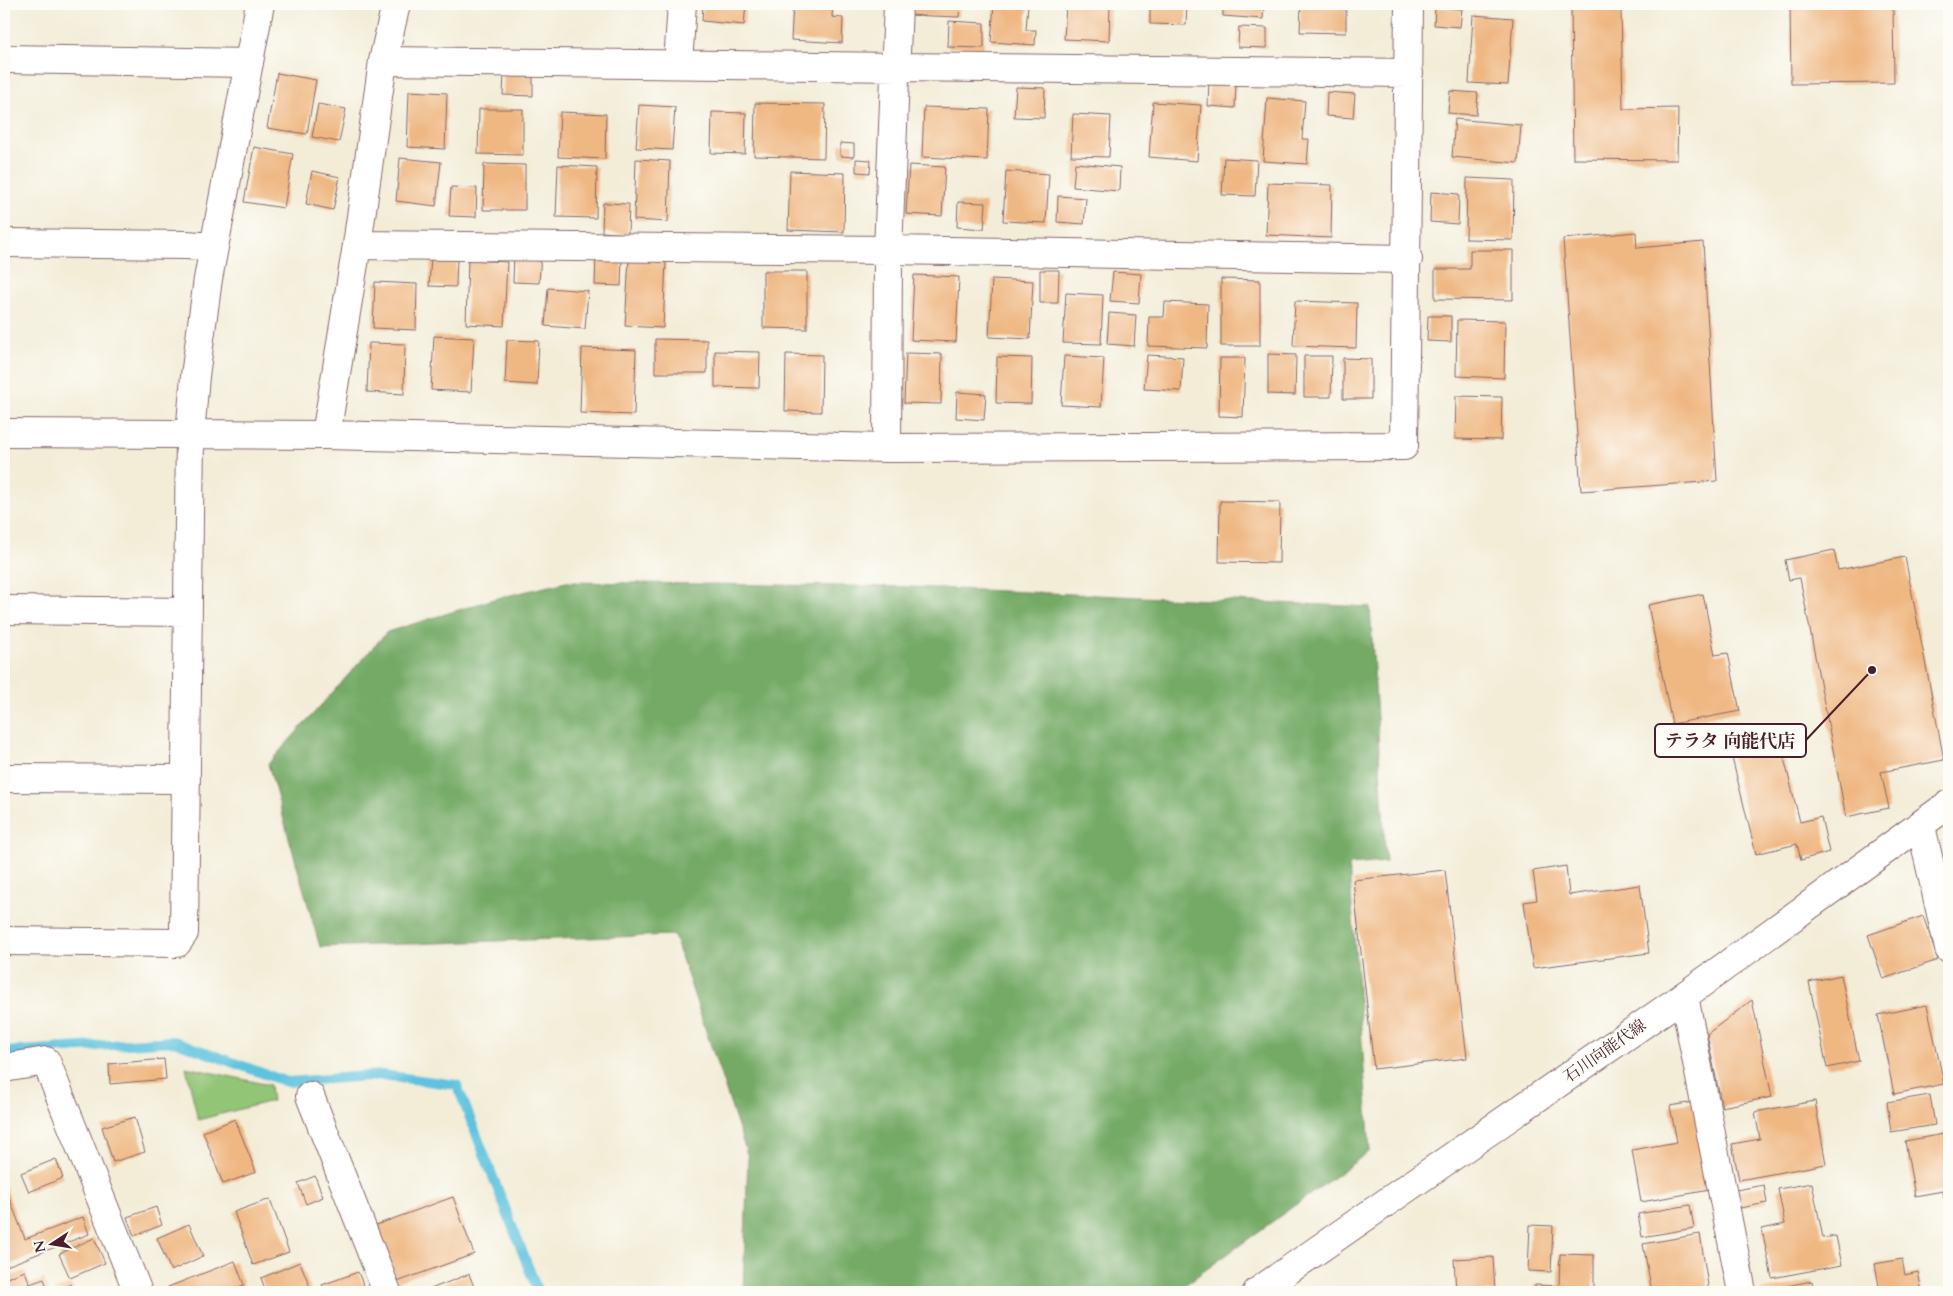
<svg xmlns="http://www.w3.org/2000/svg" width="1953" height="1296" font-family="Cardo,'Noto Serif JP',serif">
<rect width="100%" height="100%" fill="#fdfcf7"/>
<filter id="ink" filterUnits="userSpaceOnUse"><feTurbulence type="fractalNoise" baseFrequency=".02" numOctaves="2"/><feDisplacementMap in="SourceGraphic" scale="10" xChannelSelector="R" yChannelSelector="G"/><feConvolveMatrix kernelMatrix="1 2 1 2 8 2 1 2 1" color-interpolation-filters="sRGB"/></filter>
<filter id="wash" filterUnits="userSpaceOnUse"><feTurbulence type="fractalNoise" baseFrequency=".0096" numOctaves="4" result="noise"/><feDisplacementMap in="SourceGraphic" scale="20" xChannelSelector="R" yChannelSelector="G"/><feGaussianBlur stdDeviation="1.12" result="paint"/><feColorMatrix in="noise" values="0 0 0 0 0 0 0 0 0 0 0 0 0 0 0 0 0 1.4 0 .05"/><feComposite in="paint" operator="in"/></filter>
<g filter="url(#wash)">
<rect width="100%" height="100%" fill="#f3edd8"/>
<path fill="#92c575" stroke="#6e7250" d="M186,1067l84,18 2,16 -74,19z"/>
<path fill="#75aa66" stroke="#606448" d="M566,582l345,5 459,20 16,255 -37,3 21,286 -195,141h-432l5,-135 -74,-222 -354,12 -52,-183 119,-132 107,-33z"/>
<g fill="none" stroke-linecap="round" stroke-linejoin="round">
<path stroke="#5fc2de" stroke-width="10" d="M4,1052l170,-11 113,41 95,-7 75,10 81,207"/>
</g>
<g id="blocks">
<path fill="#efb782" d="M703,4h43l-2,21 -42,-4z
M793,4h40l-1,13 11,1 -1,25 -51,-3z
M908,4h52l-1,13 -52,-2z
M994,4h34l-2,26h10l-1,15 -44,-3z
M1066,4h44l-1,37 -45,-2z
M1150,4h37l-1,21 -36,-1z
M1223,4h41l-1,15 -40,-3z
M1301,4h45v29l-46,-1z
M1790,4h103l1,79 -103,1z
M1435,7l27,2 -2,18 -26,-2z
M1571,7l50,1 2,101 55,-1 -1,52 -104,-1z
M1473,15l40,3 -5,67 -39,-2z
M949,21l35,2v25l-36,-1z
M1239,27l28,1v20l-29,-1z
M277,73l39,7 -9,54 -40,-6z
M504,73l29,1v22l-30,-1z
M1209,81l27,1 -1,26 -27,-2z
M1016,87l29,1 -1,30 -30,-1z
M409,91l38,2 -2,56 -38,-2z
M1450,91l28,2 -2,22 -28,-2z
M1327,92l28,2 -2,24 -27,-2z
M1267,98l38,3 -3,38h7l-2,25 -44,-3z
M1153,102l48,3 -4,56 -48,-4z
M755,103l70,1 -1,54 -70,-2z
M318,104l28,5 -7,33 -27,-5z
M639,105l36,2 -3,43 -36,-2z
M924,107l65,2 -2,51 -65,-3z
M479,109h44v46l-45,-1z
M560,112l46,2 -1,45 -47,-2z
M712,112l34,1 -1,41 -34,-1z
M1073,114l38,2 -2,41 -38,-1z
M1455,119l66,6 -3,38 -66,-6z
M840,143l14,1v13l-14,-1z
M254,147l39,7 -9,54 -40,-6z
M400,158l41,4 -5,44 -40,-5z
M1224,158l33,2 -2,36 -33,-1z
M636,159l34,2 -2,61 -34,-2z
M856,159l15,1 -1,13 -14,-1z
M1075,163l45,4 -1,24 -46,-4z
M484,164l41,1v45h-42z
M558,165l39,2 -1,51 -40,-1z
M909,165l36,2 -3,49 -36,-2z
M312,171l28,6 -7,33 -27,-6z
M790,171l55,2 -1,59 -56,-2z
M1006,171l43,3 -3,49 -43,-2z
M1467,178l47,2 -1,60 -47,-1z
M1268,183l64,2 -1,53 -65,-3z
M451,187l26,1 -1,29 -27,-1z
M1431,192l28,2 -1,30 -28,-2z
M1058,196l28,2 -2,26 -27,-2z
M958,202l28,1 -2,26 -27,-2z
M603,203l26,1 -1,30 -26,-2z
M1636,232l1,16 66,-6 14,239 -136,10 -18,-252z
M1470,250h43v50l-78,-1v-30h35z
M514,253l27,1 -2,29 -26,-1z
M596,256l26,1 -1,29 -26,-1z
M431,257l26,1 -1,29 -27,-1z
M629,259l37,2 -3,67 -38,-2z
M468,260l39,2 -3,64 -38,-2z
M1040,270h19l-1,33h-18z
M763,271h44v58l-44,-1z
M1113,272l28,2 -2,29 -29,-2z
M914,275l45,2 -3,65 -45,-2z
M992,279l41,2 -3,58 -41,-2z
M1221,279l39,1v66h-39z
M375,282l42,2 -1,46 -43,-2z
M548,288l40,3 -3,38 -40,-3z
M1066,293l37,2 -2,49 -38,-1z
M1295,301l62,2 -1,45 -63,-2z
M1165,302l43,2 -1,44 -59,-2 1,-29h15z
M1109,313l27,2 -2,31 -27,-2z
M1428,316h23v26l-24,-1z
M1457,320l48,1 -1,57 -48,-2z
M434,336l40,2 -3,54 -40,-2z
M655,339l52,1v33h-52z
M507,340l32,1 -2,44 -32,-2z
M369,343l36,1 -1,50 -37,-2z
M582,348l54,2 -2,65 -54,-2z
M715,351l45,1 -1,36 -44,-1z
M906,353l36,1 -1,50 -37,-1z
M786,354l36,1 -1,57 -36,-1z
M1268,354l28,1 -1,40 -27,-1z
M1147,355l36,2 -2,34 -37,-2z
M1064,356l40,2 -3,49 -40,-2z
M1304,356h28l-1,41h-27z
M997,357l35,1 -1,46 -35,-1z
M1220,358h25l-2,59 -24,-1z
M1343,358l28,1v40h-28z
M957,392l29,2 -2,26 -28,-2z
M1456,396l46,1 -1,43 -46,-1z
M1220,501l60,1 -1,61 -60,-1z
M1834,550l4,20 67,-13 39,203 -63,12 8,36 -43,9 -46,-239 -11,2 -4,-20z
M1703,594l12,61 13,-2 12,58 -68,13 -24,-119z
M1779,738l21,84 21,-5 8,35 -28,8 -4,-16 -41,10 -26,-104z
M1566,866l3,29 71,-10 9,68 -116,15 -9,-66 13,-2 -4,-29z
M1445,870l22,188 -93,11 -21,-189z
M1923,916l15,44 -55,19 -15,-44z
M1841,975l18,86 -32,7 -18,-86z
M1752,1000l20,97 -50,10 -15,-73z
M1927,1005l17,79 -50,10 -16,-79z
M164,1059l2,20 -56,5 -1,-20z
M1930,1095l5,30 -44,7 -4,-30z
M1815,1101l11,63 -87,16 -7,-36 28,-5 -5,-27z
M1694,1102l16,88 -69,12 -9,-52 45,-8 -7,-36z
M135,1117l10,35 -32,10 -11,-35z
M235,1119l21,53 -33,12 -20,-52z
M1949,1133v74l-3,1 -3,-17 -28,5 -10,-55z
M56,1159l7,19 -34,14 -8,-19z
M315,1176l8,21 -17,7 -8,-21z
M1812,1183l11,55 13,-2 6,29 -70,13 -10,-49 23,-5 -7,-35z
M4,1184l21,55 58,-22 6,17 -85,33z
M1764,1185l3,18 -27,5 -4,-18z
M453,1197l21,57 -77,28 -21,-57z
M270,1199l19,53 -36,13 -19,-53z
M1690,1205l4,23 -52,9 -4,-23z
M156,1207l6,18 -28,11 -7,-19z
M189,1224l14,32 -32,15 -14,-33z
M1530,1225l23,1 -2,46 -23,-1z
M1700,1234l9,58h-57l-9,-48z
M94,1238l11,25 -35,15 -11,-24z
M1560,1254l34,1v37h-59v-7l24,1z
M1493,1257l2,35h-39l-2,-33z
M1902,1259l3,16 13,-3 4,20h-42l-5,-28z
M235,1261l9,24 -19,7h-55l-2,-5z
M300,1262l12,30h-46l-5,-14z
M25,1271l5,13 14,-5 5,13h-45v-13z
M358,1272l8,20h-42l-2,-7z
M469,1274l7,18h-53z
M1812,1281l2,11h-54v-1z
M71,1284l3,8h-22z"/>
</g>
</g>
<g filter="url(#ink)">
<use href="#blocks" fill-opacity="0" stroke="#856768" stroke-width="1"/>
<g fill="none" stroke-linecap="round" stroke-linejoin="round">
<g stroke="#856768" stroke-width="30">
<path id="minor" d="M4,59l245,4
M383,61l1026,12
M678,63l4,-59
M4,243l182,2 28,2
M357,245l531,5 520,9
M4,433l322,2 561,13 517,-2 5,-442
M326,435l31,-190 26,-184 13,-57
M887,448l1,-198 10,-246
M4,610l184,2
M4,778l182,1
M1921,826l28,123
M4,941l173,2 7,-10 6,-498 5,-59 13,-97 52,-275
M1684,996l58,296
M4,1068l42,-7 92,231
M310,1096l77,196"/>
</g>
<g stroke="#856768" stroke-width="30">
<path id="major" d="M1257,1292l427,-296 265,-192"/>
</g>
<use href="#minor" stroke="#fff" stroke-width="28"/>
<use href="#major" stroke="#fff" stroke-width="28"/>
</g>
</g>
<g text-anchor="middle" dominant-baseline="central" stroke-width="5" stroke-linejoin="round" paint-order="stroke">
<g font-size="16" fill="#4a1f2b" stroke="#fdfcf7">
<text transform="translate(1605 1051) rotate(-35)">石川向能代線</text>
</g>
</g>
<path fill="none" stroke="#4a1f2b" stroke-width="2" d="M1872 670L1806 740"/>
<circle fill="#4a1f2b" stroke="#fdfcf7" stroke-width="2" cx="1872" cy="670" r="5"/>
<rect fill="#fdfcf7" stroke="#4a1f2b" stroke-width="2" x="1655" y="724" width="151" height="33" rx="5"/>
<g font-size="18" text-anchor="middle" font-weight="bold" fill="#4a1f2b">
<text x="1730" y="747">テラタ 向能代店</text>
</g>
<rect width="1953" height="1296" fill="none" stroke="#fdfcf7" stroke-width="20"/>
<g transform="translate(52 1244) rotate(258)" stroke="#fdfcf7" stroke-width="4" paint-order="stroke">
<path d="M0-4L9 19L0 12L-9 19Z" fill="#4a1f2b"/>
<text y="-8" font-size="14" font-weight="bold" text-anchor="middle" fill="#4a1f2b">N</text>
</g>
</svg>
